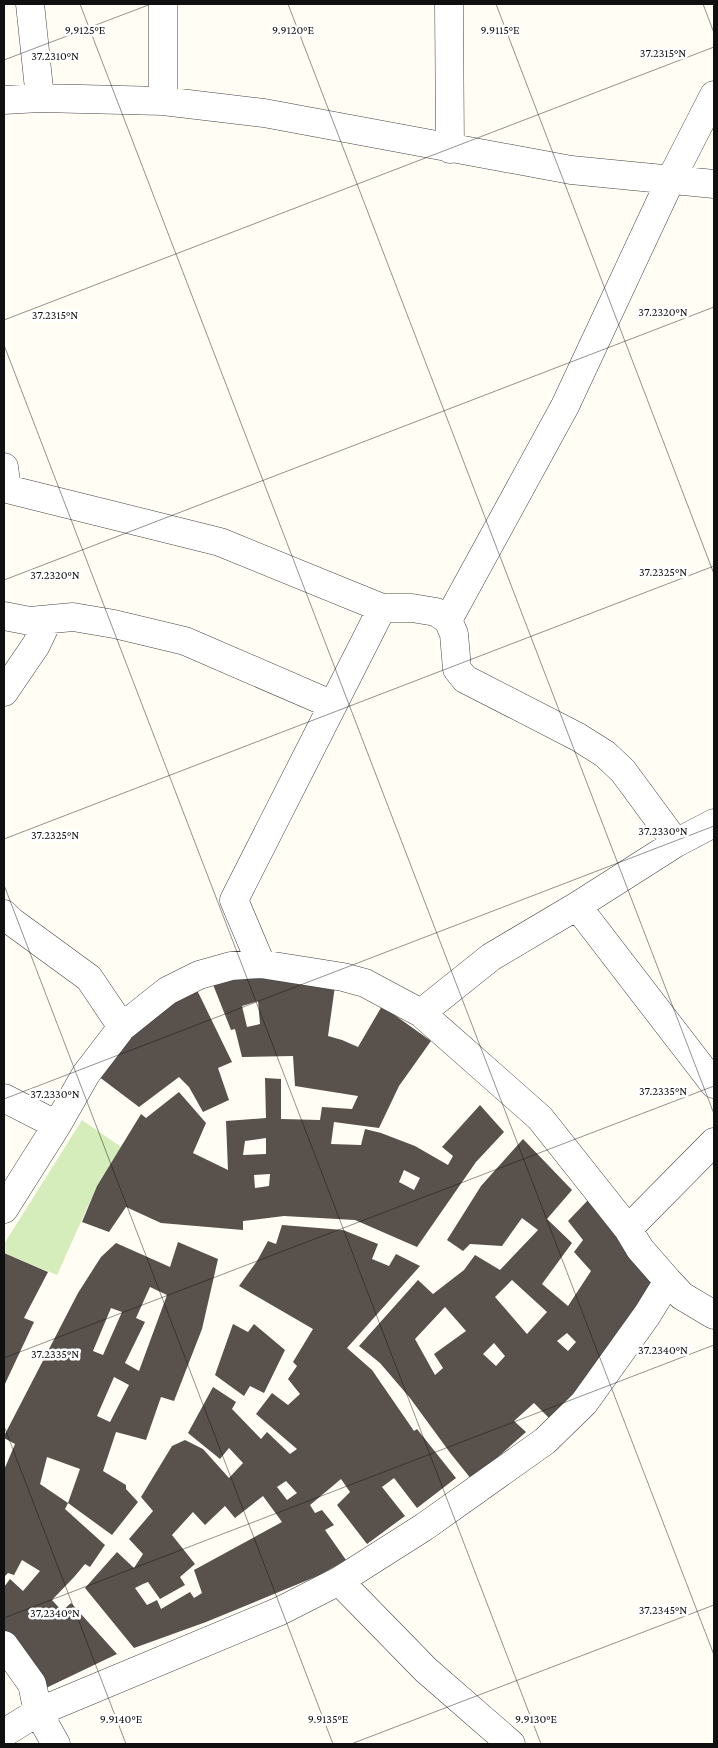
<svg xmlns="http://www.w3.org/2000/svg" width="718" height="1748" font-family="'Crimson Pro',serif">
<rect width="100%" height="100%" fill="#fffdf4"/>
<path fill="#d5ecbb" d="M82,1120l39,27 -24,39 -40,89 -53,-22v-9z"/>
<path fill="#59514c" fill-rule="evenodd" d="M257,975l78,11 -7,50 14,4 16,7 24,-41 49,35 -32,45 -20,42 -45,-6 -3,22 30,1 4,-16 16,4 34,13 33,19 5,-9 -11,-9 38,-42 24,27 -28,30 -59,85 -62,-27 -71,-4 -41,5v9l-82,-7 -35,-16 -17,25 -27,-10 15,-36 44,-72 5,4 33,-26 27,31 -13,30 35,17 -2,-49 40,-3 -1,-40 16,1v40l39,1 2,-13 30,2 6,-13 -63,-10 -2,-30 -51,1 -7,-28 -4,1 -19,-48zM258,1001l2,23 -13,3 -5,-21zM266,1138v16l-23,1 2,-14zM404,1170l16,8 -6,12 -15,-8zM270,1174l-1,12 -14,2 -1,-13z
M197,990l35,72 -14,6 11,32 -26,12 -14,-25 -10,-10 -40,30 -41,-31 29,-42 37,-27z
M523,1139l49,51 -25,29 25,24 -30,41 26,22 23,-35 -17,-19 9,-12 -15,-19 21,-22 67,86 -56,81 -49,54 -17,-17 -20,18 12,11 -54,48 -21,-26 -41,-56 -30,-35 -21,-17 59,-66 15,14 31,-24 11,-15 25,15 38,-40 -16,-12 -20,28 -32,-2 -7,7 -16,-11 34,-54zM512,1280l35,32 -20,22 -32,-37zM445,1307l21,24 -32,23 9,14 -8,7 -20,-36zM567,1333l9,9 -8,9 -11,-10zM494,1343l11,13 -9,10 -13,-12z
M282,1225l61,5 35,14 -6,15 17,7 7,-12 24,12 -73,82 25,22 42,61 3,-2 39,49 -39,30 -23,-30 -12,9 23,29 -38,28 -30,-39 13,-13 -9,-13 -31,26 5,8 7,-3 12,15 -9,5 21,30 -26,15 -114,47 -72,26 -49,-60 32,-36 17,16 9,-14 -14,-15 24,-28 -12,-14 31,-51 13,-6 18,9 26,29 14,-15 -14,-15 -9,11 -32,-26 25,-46 23,15 -4,7 29,30 6,-7 23,22 7,-5 -41,-35 16,-21 16,12 12,-11 -12,-15 9,-13 -4,-4 20,-33 -74,-43 18,-25 11,-20 8,3zM286,1481l11,12 -10,7 -10,-13zM263,1496l19,26 -88,48 8,23 -8,5 -4,-6 -29,17 -4,-9 -10,5 -12,-17 8,-4 5,-2 12,17 25,-14 -5,-8 15,-13 -23,-29 21,-23 12,13 20,-19 10,12z
M178,1242l40,17 -16,70 -28,72 -13,-4 -15,43 -30,-8 -13,39 23,14v4l12,13 -26,33 -44,-32 12,-34 -33,-12 -7,27 28,19 -3,6 40,36 -15,22 -5,-3 -10,12 -23,24 10,11 9,-8 46,51 -71,34 -42,-56v-45l6,-8 13,12 17,-20 -18,-11 -8,15 -6,-2 -4,4v-107l11,-26 -11,-6v-2l74,-143 23,-36 15,-14 54,24zM150,1287l17,8 -28,76 -14,-8 20,-41 -9,-4zM111,1308l11,4 -19,43 -10,-4zM114,1377l15,8 -19,37 -13,-6z
M4,1253l44,19 -24,46 10,4 -30,64z
M233,1324l15,8 6,-8 31,26 -21,43 -14,-7 -6,10 -29,-21z"/>
<g fill="none" stroke-linecap="round" stroke-linejoin="round">
<g stroke="#434343" stroke-width="29">
<path id="street" d="M30,4l10,94
M449,4l1,145
M4,100l36,-2 123,3 101,12 307,57 143,14
M163,101v-97
M4,467l3,22 213,53 162,66h30l24,4 12,8 6,14 3,35 8,10 113,58 27,17 18,17 53,72
M4,616l26,5 43,-4 41,7 71,17 148,64
M448,620l117,-214 106,-227 43,-84
M4,692l32,-47 12,-25
M577,906l137,178
M4,914l7,7 78,57 33,49
M261,964l-27,-64 148,-292
M421,1013l70,-56 86,-51 99,-63 38,-20
M4,1098l53,27
M4,1209l53,-84 29,-51 36,-47 45,-36 32,-16 32,-9 30,-2 82,13 22,6 56,30 119,105 88,111 12,20 28,32 14,15 32,19
M628,1229l86,-87
M339,1581l87,89 85,74
M4,1645l28,39 6,28 18,32
M4,1733l34,-21 242,-101 59,-30 85,-54 121,-86 39,-38 63,-88 21,-34"/>
</g>
<use href="#street" stroke="#fff" stroke-width="28"/>
</g>
<path fill="none" stroke="#101010" stroke-width="1" stroke-opacity="0.45" d="M80,4l634,1651M288,4l426,1110M496,4l218,570M703,4l11,29M4,60l147,-56M4,320l710,-273M4,345l537,1399M4,580l710,-273M4,839l710,-273M4,885l329,859M4,1099l710,-273M4,1358l710,-272M4,1426l122,318M4,1618l710,-273M351,1744l363,-139"/>
<g font-size="12" text-anchor="middle" fill="#101010" stroke="#fff" stroke-width="5" stroke-linejoin="round" paint-order="stroke">
<text x="85" y="34">9.9125°E</text>
<text x="293" y="34">9.9120°E</text>
<text x="500" y="34">9.9115°E</text>
<text x="663" y="57">37.2315°N</text>
<text x="55" y="60">37.2310°N</text>
<text x="663" y="316">37.2320°N</text>
<text x="55" y="319">37.2315°N</text>
<text x="663" y="576">37.2325°N</text>
<text x="55" y="579">37.2320°N</text>
<text x="663" y="835">37.2330°N</text>
<text x="55" y="839">37.2325°N</text>
<text x="663" y="1095">37.2335°N</text>
<text x="55" y="1098">37.2330°N</text>
<text x="663" y="1354">37.2340°N</text>
<text x="55" y="1358">37.2335°N</text>
<text x="663" y="1614">37.2345°N</text>
<text x="55" y="1617">37.2340°N</text>
<text x="121" y="1723">9.9140°E</text>
<text x="328" y="1723">9.9135°E</text>
<text x="536" y="1723">9.9130°E</text>
</g>
<rect width="718" height="1748" fill="none" stroke="#101010" stroke-width="10"/>
</svg>
